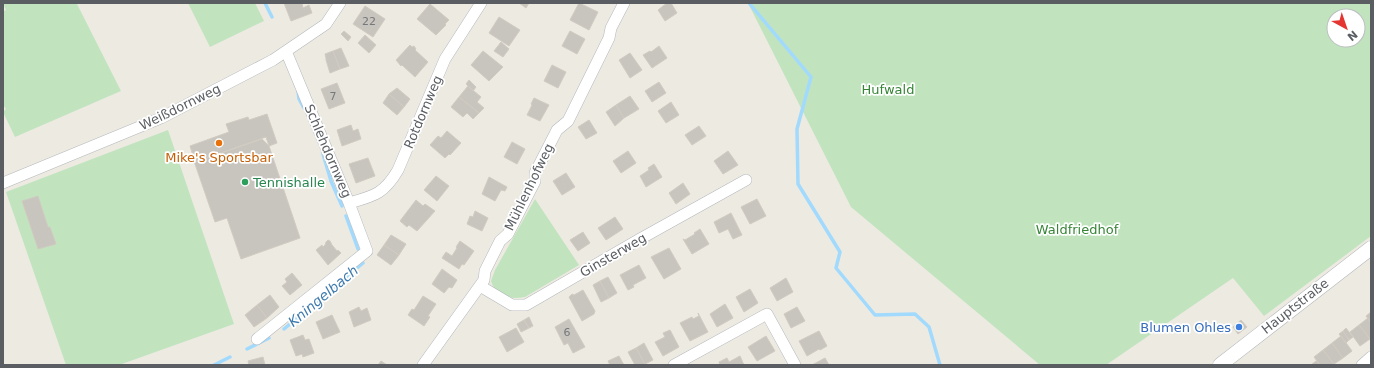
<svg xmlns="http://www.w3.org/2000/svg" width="1374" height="368" font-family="'DejaVu Sans',sans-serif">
<rect width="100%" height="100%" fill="#edeae2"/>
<path fill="#c1e4bf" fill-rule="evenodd" d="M3,3h74v1l44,87 -106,46 -12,-25 3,-3 -3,-4v-83l1,-11 2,-1z
M188,3h67l9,18 -54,26z
M748,3h623v233l-107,80 -31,-38 -127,87h-66l-189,-158zM1334,16h24v24h-24z
M168,130l66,194 -115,41h-53l-60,-173z
M535,199l44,66 -54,32c-15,3 -29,0 -34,-16l4,-11z"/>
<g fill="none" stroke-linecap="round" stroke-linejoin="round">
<path stroke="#a2dafd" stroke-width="3.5" d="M265,3l7,14
M749,3l62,74 -14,52 1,55 42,68 -4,16 39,47 40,-1 14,13 11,38
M298,91l1,8 5,9
M323,154l8,27 11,25
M346,216l12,33
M284,329l79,-66
M247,349l22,-11
M214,365l16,-8"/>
</g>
<path fill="#c8c5bf" stroke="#d1cbc1" d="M284,3h18l1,5 6,-3 3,8 -21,8z
M519,3h10l-3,5z
M579,3l19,9 -9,18 -19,-10z
M667,3h4l6,10 -12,8 -7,-11z
M430,4l19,16 -4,4 1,1 -10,10 -19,-16z
M365,6l20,13 -12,18 -20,-13z
M499,17l21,13 -11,16 -20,-13z
M344,31l7,6 -3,4 -7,-7z
M570,31l15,8 -8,15 -15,-8z
M365,35l11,10 -7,8 -11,-10z
M501,42l8,7 -6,8 -9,-6z
M410,45l2,2 2,-1 2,3 -1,1 13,12 -13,15 -13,-12 -1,1 -5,-6z
M659,46l8,12 -15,10 -9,-13 7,-4 1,1z
M341,48l8,18 -9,3 -7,-18z
M333,51l7,18 -10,4 -4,-13v-2l-1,-4z
M483,51l20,16 -14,14 -18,-16z
M630,53l12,17 -12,8 -11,-18z
M552,65l14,7 -8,16 -14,-7z
M469,80l7,7 -3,4 -7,-7z
M659,82l7,11 -14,9 -7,-11z
M337,83l8,20 -16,6 -8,-20z
M468,86l13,11 -4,5 7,6 -5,5 -20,-16z
M397,88l13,11 -6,8 -15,-13z
M389,94l15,13 -7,8 -14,-12z
M630,96l9,13 -15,9 -8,-13z
M459,97l20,16 -6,6 -6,-6 -4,4 -12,-10z
M534,98l15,7 -9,16 -13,-6 5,-10 -1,-1z
M671,102l8,13 -13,8 -8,-12z
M616,105l8,13 -9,8 -9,-14z
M267,114l10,29 -8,3 -3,-9 -71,25 -5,-16 39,-14 -3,-8 22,-7 1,3z
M589,120l8,13 -11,6 -8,-12z
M351,125l2,6 5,-2 3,10 -19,7 -5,-16z
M699,126l7,10 -14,9 -7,-10z
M447,131l14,12 -11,12 -1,-1 -4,4 -15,-13 8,-9 3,2z
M262,139l7,7 31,92 -59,21 -14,-41 -12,4 -21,-61 1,1z
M512,142l13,7 -8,15 -13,-7z
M628,151l8,12 -15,10 -8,-12z
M728,151l10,14 -15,9 -9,-13z
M368,158l7,18 -19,7 -7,-19z
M654,164l8,13 -16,10 -6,-11 9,-6 -1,-2z
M566,173l9,14 -13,8 -9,-14z
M436,176l13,10 -12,15 -13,-11z
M489,177l18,10 -2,4 -4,-1 -6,11 -13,-7z
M683,183l7,11 -14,10 -7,-11z
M38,196l10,31h2l6,17 -18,5 -16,-48z
M757,199l9,17 -16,8 -9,-17z
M416,200l7,6 2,-2 10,7 -18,20 -8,-6 -2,2 -7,-6z
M475,211l13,7 -6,13 -15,-7 3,-8 3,1z
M731,213l11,22 -9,4 -5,-10 -9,4 -5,-11z
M615,217l8,12 -17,11 -8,-12z
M700,229l9,15 -17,10 -9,-15 2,1 10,-6 -1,-1z
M583,232l7,11 -12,8 -8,-11z
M391,235l15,9 -7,11 -15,-10z
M328,240l2,1 2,4 5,6 1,-1 3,3 -13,12 -12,-15 6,-5 1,2 2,-2 1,-3z
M460,241l14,10 -10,14 -2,-1 -3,5 -17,-11 4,-6 6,4 5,-8 -1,-1z
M384,245l15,10 -8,10 -14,-10z
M669,248l12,21 -17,10 -13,-22z
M639,265l7,13 -13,7 1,2 -6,3 -8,-15z
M442,269l15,11 -5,8 -3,-1 -5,6 -12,-9z
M292,273l10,12 -12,10 -8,-9 5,-4 -2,-3z
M608,277l9,16 -8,5 -9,-17z
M786,278l7,14 -16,9 -7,-13z
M600,281l9,17 -8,4 -8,-17z
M750,289l8,14 -14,9 -8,-15z
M583,290l12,21 -1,3 -12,7 -13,-24 3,-3 2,1z
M270,295l9,12 -12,11 -10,-13z
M423,296l13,8 -8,12 2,1 -6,9 -16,-11 4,-6 2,1z
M725,304l8,14 -16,9 -7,-13z
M257,305l10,13 -13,9 -9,-12z
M359,307l2,4 6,-3 4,12 -17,7 -5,-15z
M797,307l8,14 -14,7 -7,-14z
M1371,312v11l-5,-7z
M698,313l10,19 -18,9 -10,-18 12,-6 1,2 6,-3z
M332,315l8,17 -17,7 -7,-17z
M529,317l4,9 -4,2 -5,-8z
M1368,318l3,5v15l-1,1 -11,-14z
M569,319l16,28 -12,6 -5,-10 -4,2 -9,-18z
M524,320l5,8 -8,4 -4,-8z
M1241,320l6,7 -9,7 -5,-7z
M1359,325l11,14 -10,7 -10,-14z
M516,328l8,14 -17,10 -8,-15z
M1346,328l7,9 -4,3 -6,-9z
M670,330l9,17 -16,9 -8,-14 10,-5 -2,-4z
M819,331l8,15 -7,4 -1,-1 -12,7 -8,-15z
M1343,331l6,9 -3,3 -7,-9z
M303,335l2,5 4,-1 5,14 -11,4 -1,-3 -6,2 -6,-16z
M766,336l9,15 -18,10 -9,-14z
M1341,336l11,15 -9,7 -11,-15z
M644,343l9,17 -8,4 -9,-16z
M1332,343l11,15 -9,6 -11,-14z
M636,348l9,16 -2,1h-8l-7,-13z
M1323,350l11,14 -1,1h-13l-6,-8z
M619,356l5,9h-14l-2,-4z
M740,356l4,9h-24l-1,-3 8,-4 2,4z
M263,357l2,8h-16l-1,-4z
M825,358l4,7h-17z
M381,361l6,4h-9z
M1316,361l4,4h-9z"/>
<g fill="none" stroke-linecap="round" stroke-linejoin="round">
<g stroke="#b5b8bc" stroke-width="12">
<path id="minor" d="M3,183l158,-65 112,-58 53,-36 14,-21
M349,203c25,-7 35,-9 49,-33l47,-111 36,-56
M480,286l32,19h14l114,-66 106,-59
M257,339l110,-88 -18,-48 -63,-152
M423,365l61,-85 1,-9 15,-30 8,-7 27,-53v-8l22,-43 11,-9 41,-83 2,-10 13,-25
M674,365l93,-51 28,51
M1362,365l9,-8"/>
</g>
<g stroke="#b5b8bc" stroke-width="15">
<path id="tertiary" d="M1220,365l151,-117"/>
</g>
<use href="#minor" stroke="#fff" stroke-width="11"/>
<use href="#tertiary" stroke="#fff" stroke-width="14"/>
</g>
<circle fill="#e8710a" stroke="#fff" stroke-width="1.5" cx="219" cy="143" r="4"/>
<circle fill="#2e9e5b" stroke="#fff" stroke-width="1.5" cx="245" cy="182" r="4"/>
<circle fill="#3f7fe0" stroke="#fff" stroke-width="1.5" cx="1239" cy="327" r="4"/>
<g text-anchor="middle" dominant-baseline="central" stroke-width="3.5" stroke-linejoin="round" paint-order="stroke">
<g font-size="11" fill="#76787a">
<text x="369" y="21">22</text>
<text x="333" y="96">7</text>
<text x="567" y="332">6</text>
</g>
<g font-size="13" fill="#378537" stroke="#fff">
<text x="888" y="89">Hufwald</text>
<text x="1077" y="229">Waldfriedhof</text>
</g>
<g font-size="13" fill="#5a5e63" stroke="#fff">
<text transform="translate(180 107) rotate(-26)">Weißdornweg</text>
<text transform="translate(423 112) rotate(-67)">Rotdornweg</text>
<text transform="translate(328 151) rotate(67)">Schlehdornweg</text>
<text transform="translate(529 187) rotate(-64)">Mühlenhofweg</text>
<text transform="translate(613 255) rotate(-30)">Ginsterweg</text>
<text transform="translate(1295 306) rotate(-38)">Hauptstraße</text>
</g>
<g font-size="13" fill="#c56008" stroke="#fff">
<text x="219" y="157">Mike's Sportsbar</text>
</g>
<g font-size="13" fill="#27864d" stroke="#fff" text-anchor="start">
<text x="253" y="182">Tennishalle</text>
</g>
<g font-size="13" fill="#366cbe" stroke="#fff" text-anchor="end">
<text x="1231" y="327">Blumen Ohles</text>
</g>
<g font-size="14" font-style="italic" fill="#407bae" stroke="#fff">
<text transform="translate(323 296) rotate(-40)">Kningelbach</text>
</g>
</g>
<rect width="1374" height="368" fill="none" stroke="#5a5e63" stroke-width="8"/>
<g transform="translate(1346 28) rotate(140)"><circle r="19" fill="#ffffff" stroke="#bdbfc1"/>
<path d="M0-3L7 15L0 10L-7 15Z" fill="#e53530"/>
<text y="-6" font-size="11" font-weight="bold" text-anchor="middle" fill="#5a5e63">N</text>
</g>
</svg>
